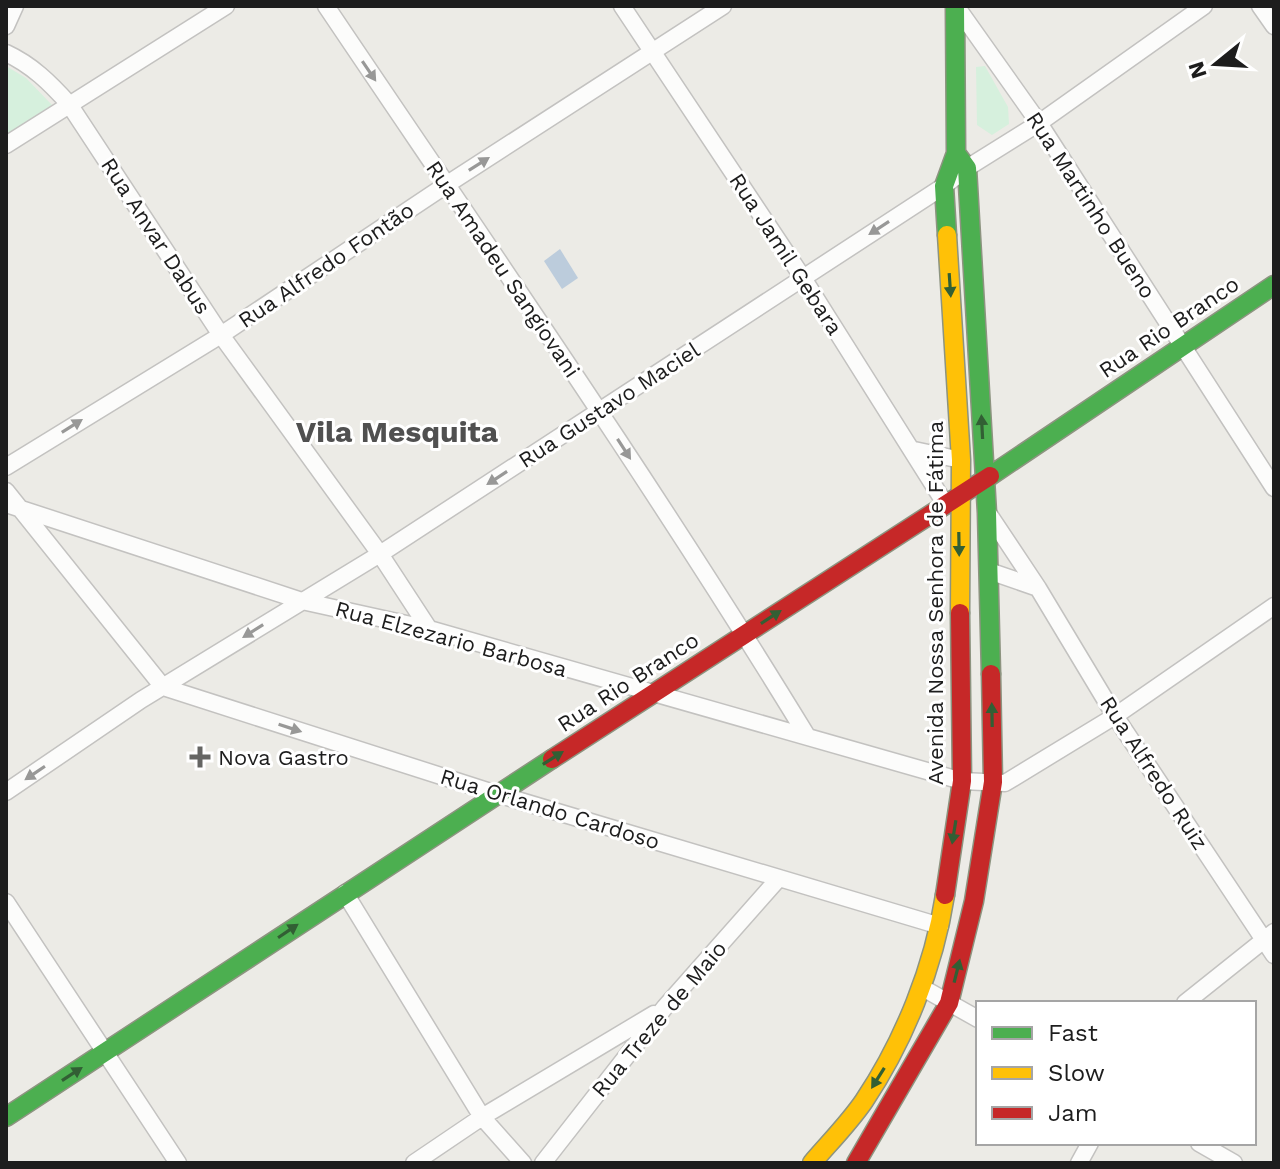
<svg xmlns="http://www.w3.org/2000/svg" width="1280" height="1169" font-family="'Work Sans',sans-serif">
<rect width="100%" height="100%" fill="#ecebe6"/>
<path fill="#d6f0dd" d="M6,66l20,12 26,27 -46,30z
M985,66l23,41 1,17 -17,11 -15,-10 -1,-58z"/>
<path fill="#bcccdc" d="M560,249l18,29 -16,11 -18,-28z"/>
<g fill="none" stroke-linecap="round" stroke-linejoin="round">
<g stroke="#c3c2c0" stroke-width="19">
<path id="street" d="M326,6c163,242 329,481 481,730
M622,6l181,272 143,227
M956,6l83,117 235,365
M1260,6l14,20
M6,26l9,-20
M6,53c26,12 44,30 63,51l152,231 159,219 49,75
M6,145l220,-139
M914,450l47,10
M6,467l215,-132 225,-150 277,-179
M6,491l157,196 334,107 443,132
M6,504l296,97 127,28 533,152 43,2 110,-67 159,-110
M988,513l50,75 77,128 159,239
M989,571l49,17
M6,792l135,-92 239,-146 564,-368 23,-18 72,-45 165,-117
M345,893l137,224 41,46
M6,902l172,261
M921,987l57,32
M1185,1003l89,-71
M1199,1143l35,20
M414,1163l68,-46 172,-103
M543,1163l122,-156 114,-129
M1079,1163l11,-20"/>
</g>
<g stroke="#8d9480" stroke-width="21">
<path id="fast" d="M956,153l11,15 20,345 4,161
M947,235l-3,-49 12,-33 -1,-147
M990,476l284,-191
M6,1117l546,-358"/>
</g>
<g stroke="#8d9480" stroke-width="21">
<path id="slow" d="M947,235l14,225 -1,153
M812,1163c17,-20 37,-40 52,-62 40,-60 70,-134 81,-206"/>
</g>
<g stroke="#8d9480" stroke-width="21">
<path id="jam" d="M552,759l438,-283
M945,895l17,-114 -2,-168
M856,1163l93,-160 25,-102 19,-119 -2,-108"/>
</g>
<use href="#street" stroke="#fcfcfb" stroke-width="16"/>
<use href="#fast" stroke="#4caf50" stroke-width="18"/>
<use href="#slow" stroke="#ffc107" stroke-width="18"/>
<use href="#jam" stroke="#c62828" stroke-width="18"/>
</g>
<defs><path id="oneway-solid" d="M-6-.8H1V-3.2L6.5 0L1 3.2V.8H-6Z" transform="scale(2)"/></defs>
<g fill="#989897">
<use href="#oneway-solid" transform="translate(369 71) rotate(56)"/>
<use href="#oneway-solid" transform="translate(479 164) rotate(-32)"/>
<use href="#oneway-solid" transform="translate(879 228) rotate(147)"/>
<use href="#oneway-solid" transform="translate(72 426) rotate(-32)"/>
<use href="#oneway-solid" transform="translate(624 449) rotate(57)"/>
<use href="#oneway-solid" transform="translate(497 478) rotate(147)"/>
<use href="#oneway-solid" transform="translate(253 631) rotate(148)"/>
<use href="#oneway-solid" transform="translate(290 728) rotate(18)"/>
<use href="#oneway-solid" transform="translate(35 773) rotate(146)"/>
</g>
<g fill="#325f34">
<use href="#oneway-solid" transform="translate(950 285) rotate(86)"/>
<use href="#oneway-solid" transform="translate(982 427) rotate(-93)"/>
<use href="#oneway-solid" transform="translate(959 544) rotate(89)"/>
<use href="#oneway-solid" transform="translate(771 617) rotate(-33)"/>
<use href="#oneway-solid" transform="translate(992 715) rotate(-91)"/>
<use href="#oneway-solid" transform="translate(553 758) rotate(-32)"/>
<use href="#oneway-solid" transform="translate(954 832) rotate(99)"/>
<use href="#oneway-solid" transform="translate(288 931) rotate(-34)"/>
<use href="#oneway-solid" transform="translate(957 971) rotate(-76)"/>
<use href="#oneway-solid" transform="translate(72 1074) rotate(-33)"/>
<use href="#oneway-solid" transform="translate(878 1078) rotate(122)"/>
</g>
<path fill="#656563" stroke="#fff" stroke-width="3" d="M196 745h8v8h8v8h-8v8h-8v-8h-8v-8h8z"/>
<g text-anchor="middle" dominant-baseline="central" stroke-width="6" stroke-linejoin="round" paint-order="stroke">
<g font-size="22" fill="#1d1d1d" stroke="#fff">
<text transform="translate(1091 205) rotate(57)">Rua Martinho Bueno</text>
<text transform="translate(156 236) rotate(57)">Rua Anvar Dabus</text>
<text transform="translate(786 254) rotate(57)">Rua Jamil Gebara</text>
<text transform="translate(326 265) rotate(-34)">Rua Alfredo Fontão</text>
<text transform="translate(503 269) rotate(56)">Rua Amadeu Sangiovani</text>
<text transform="translate(1169 327) rotate(-34)">Rua Rio Branco</text>
<text transform="translate(609 405) rotate(-33)">Rua Gustavo Maciel</text>
<text transform="translate(935 603) rotate(-90)">Avenida Nossa Senhora de Fátima</text>
<text transform="translate(451 639) rotate(15)">Rua Elzezario Barbosa</text>
<text transform="translate(628 682) rotate(-33)">Rua Rio Branco</text>
<text transform="translate(1154 773) rotate(57)">Rua Alfredo Ruiz</text>
<text transform="translate(550 809) rotate(17)">Rua Orlando Cardoso</text>
<text transform="translate(659 1019) rotate(-50)">Rua Treze de Maio</text>
</g>
<g font-size="22" fill="#1d1d1d" stroke="#fff" text-anchor="start">
<text x="218" y="757">Nova Gastro</text>
</g>
<g font-size="30" font-weight="bold" fill="#505050" stroke="#fff">
<text x="397" y="431">Vila Mesquita</text>
</g>
</g>
<rect width="1280" height="1169" fill="none" stroke="#1d1d1d" stroke-width="16"/>
<rect x="976" y="1001" width="280" height="144" fill="#ffffff" stroke="#a5a5a5" stroke-width="2"/>
<rect x="992" y="1027" width="40" height="12" fill="#4caf50" stroke="#a5a5a5" stroke-width="2"/>
<text x="1048" y="1041" font-size="24" fill="#1d1d1d">Fast</text>
<rect x="992" y="1067" width="40" height="12" fill="#ffc107" stroke="#a5a5a5" stroke-width="2"/>
<text x="1048" y="1081" font-size="24" fill="#1d1d1d">Slow</text>
<rect x="992" y="1107" width="40" height="12" fill="#c62828" stroke="#a5a5a5" stroke-width="2"/>
<text x="1048" y="1121" font-size="24" fill="#1d1d1d">Jam</text>
<g transform="translate(1216 64) rotate(252)" stroke="#ffffff" stroke-width="6" paint-order="stroke">
<path d="M0-6L14 30L0 20L-14 30Z" fill="#1d1d1d"/>
<text y="-12" font-size="22" font-weight="bold" text-anchor="middle" fill="#1d1d1d">N</text>
</g>
</svg>
